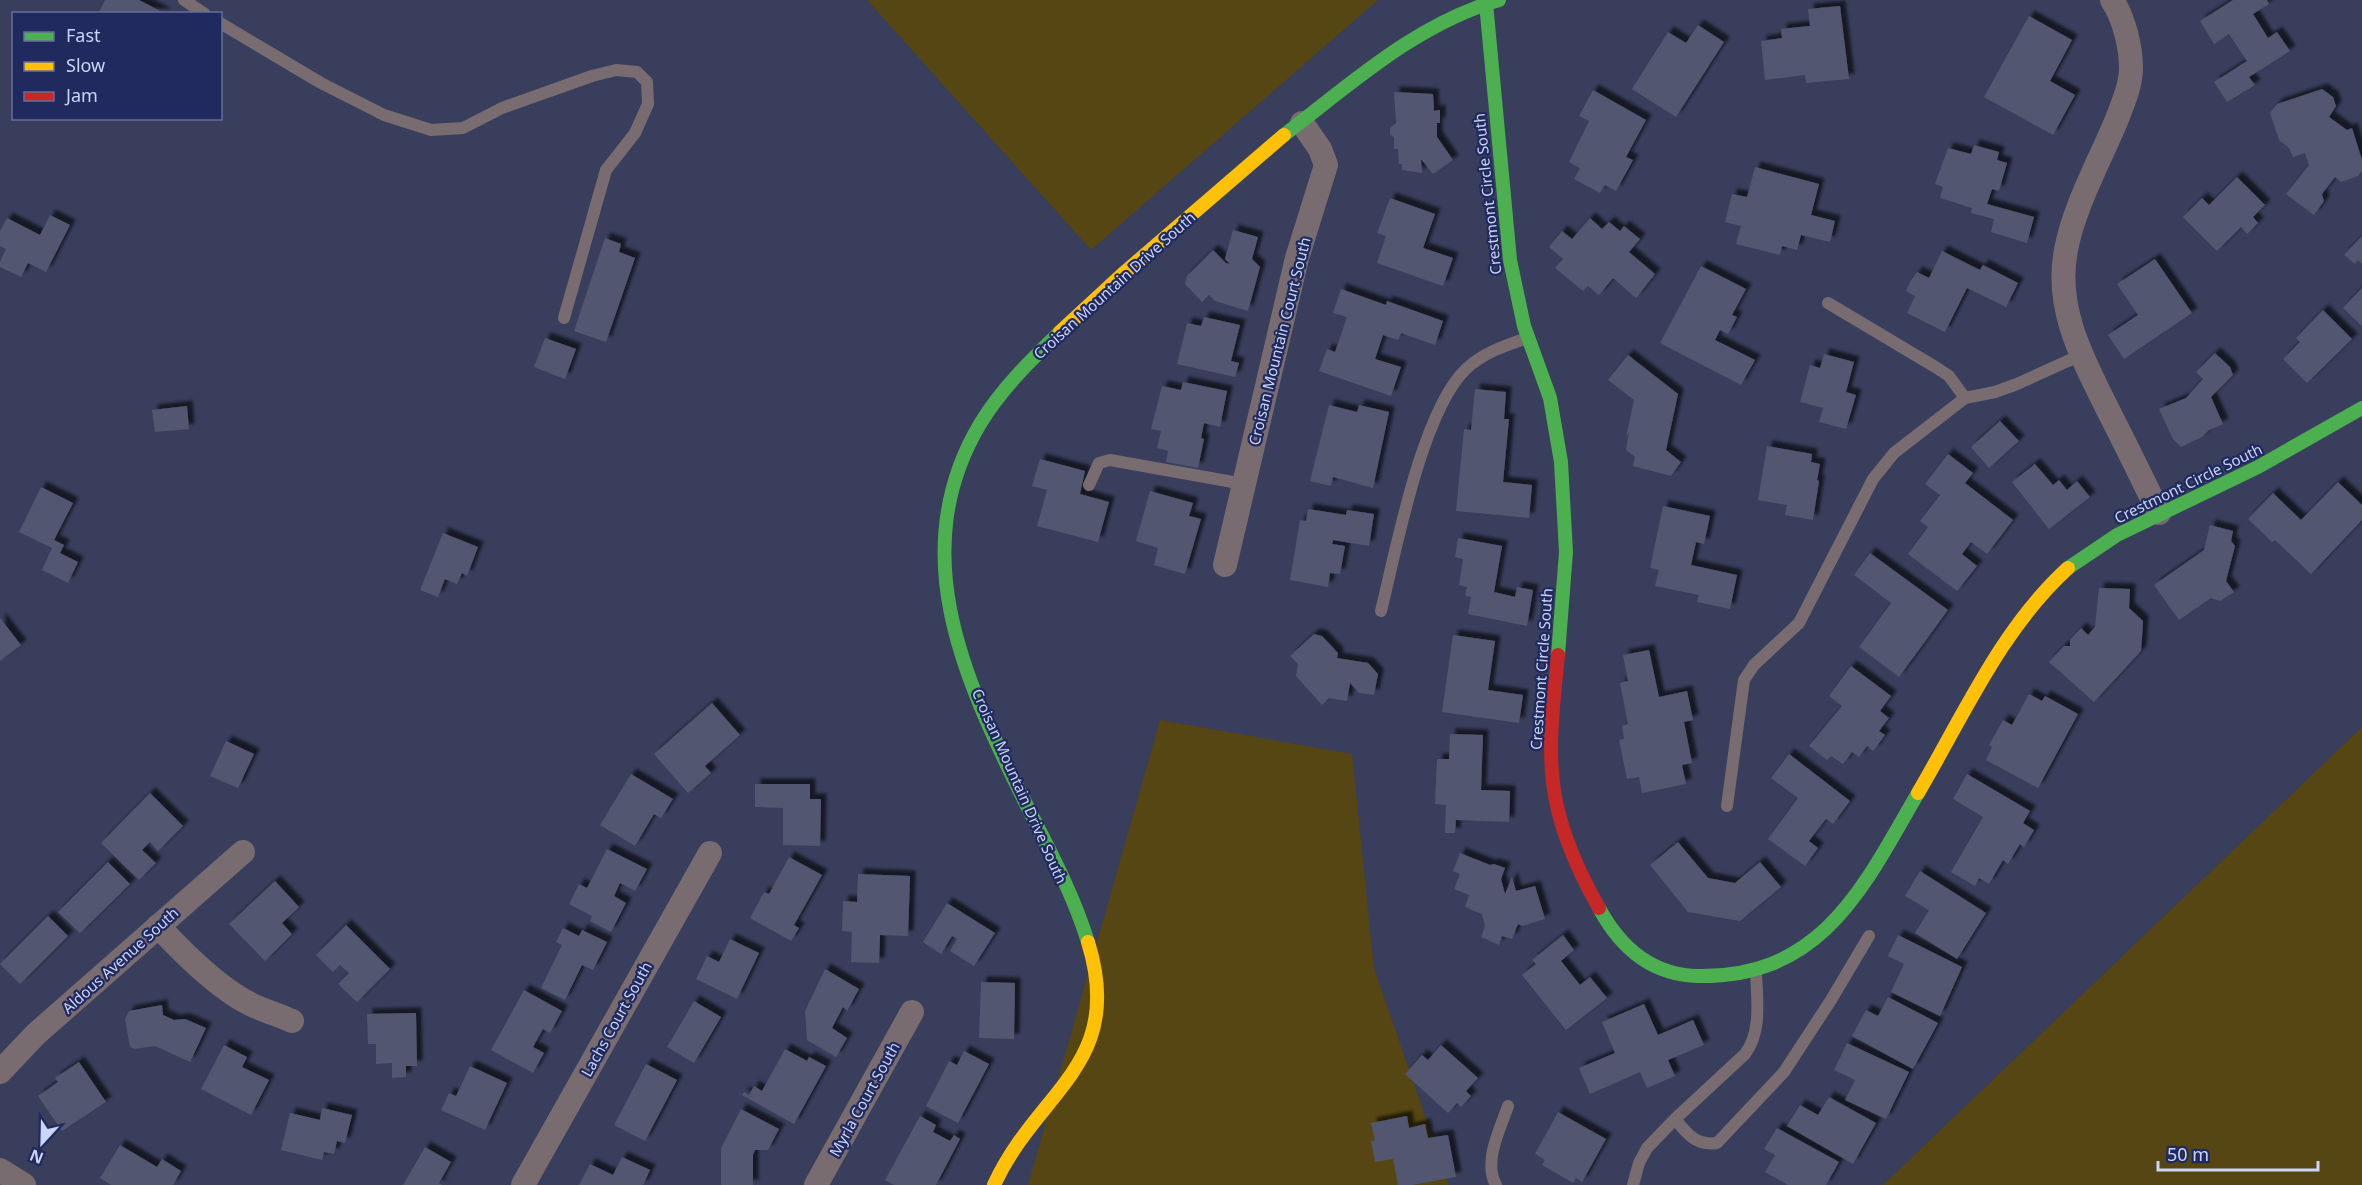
<svg xmlns="http://www.w3.org/2000/svg" width="2362" height="1185" font-family="'Noto Sans',sans-serif">
<defs>
<filter id="shadow"><feDropShadow dx="5.5" dy="-5.5" stdDeviation="1.5" flood-color="#0009"/></filter>
</defs>
<rect width="100%" height="100%" fill="#383e5b"/>
<path fill="#554613" d="M867,0h511l-287,250z
M1160,720l192,34 22,214 75,217h-421z
M2362,727v458h-479z"/>
<path fill="#52576f" filter="url(#shadow)" d="M105,0h34l27,14h-68z
M2233,0h34l2,4 -16,10 15,24 9,-6 13,19 -41,26 6,8 -28,17 -13,-20 33,-21 -18,-27 -15,10 -14,-23z
M1840,6l9,73 -43,4 -1,-8 -40,5 -4,-39 21,-3 -1,-9 29,-3 -2,-17z
M2029,16l43,24 -22,41 25,14 -22,40 -69,-38z
M1698,25l26,17 -48,75 -44,-28 36,-57 18,11z
M2322,89l11,8 3,9 -7,11 18,13 5,-2 10,32v11l-4,5 -17,6 -6,-5 -13,17 2,7 -10,14 -28,-21 23,-29 -4,-12 -12,4 -4,-9 -10,-8 -9,-27 7,-9z
M1593,90l53,30 -20,37 7,3 -17,31 -11,-6 -5,8 -26,-14 6,-11 -11,-6 20,-41 -10,-5z
M1394,92l39,2 1,17 6,-1v13h-3v14l16,23 -20,14 -12,-15 1,14 -20,-3v-6h-3l-1,-15h-4v-12l-4,-2v-7l6,-5z
M1974,145l25,7 -2,8 10,3 -8,28 -7,-2 -5,15 47,13 -7,26 -36,-11 3,-13 -23,-6 1,-5 -32,-10 3,-11 -8,-3 13,-36 23,6z
M1755,167l64,17 -8,31 24,6 -5,21 -29,-7 -4,15 -15,-4 -2,9 -44,-11 5,-18 -16,-4 7,-28 15,3z
M2237,177l28,28 -12,12 5,6 -11,11 -6,-7 -24,24 -34,-34 19,-19 7,7z
M1390,198l45,16 -12,34 30,10 -10,28 -66,-23 9,-27 -9,-3z
M50,215l20,10 -24,47 -18,-9 -7,14 -21,-10v-5l6,-13 -6,-3v-15l7,-13 33,17z
M1590,218l12,11 7,-7 11,9 4,-5 16,13 -11,13 26,22 -19,24 -23,-20 -14,17 -11,-9 -5,5 -28,-23 8,-9 -14,-12 13,-16 10,8z
M1233,230l25,7 -6,22 8,8 -12,44 -33,-10 -6,-6 -7,7 -17,-18 2,-8 26,-26 13,13 4,1 -5,-5z
M2362,236v28l-4,-4 -3,4 -11,-9z
M605,238l16,6 -2,8 16,6 -29,84 -32,-11z
M1942,251l38,19 3,-5 35,18 -12,24 -39,-19 -22,44 -38,-19 8,-17 -9,-5 4,-9 7,-10 12,6z
M2155,259l37,54 -68,46 -16,-24 30,-20 -21,-31z
M1701,266l45,23 -14,26 5,2 -9,17 -8,-4 -5,10 40,20 -14,25 -81,-42z
M2362,288v38l-19,-18z
M1341,289l45,16 1,-4 56,20 -8,24 -34,-12 -3,7 -15,-5 -8,24 26,8 -10,29 -72,-25 8,-22 8,3 12,-35 -14,-4z
M2323,310l29,29 -45,44 -24,-24 17,-17 -4,-4z
M1204,317l36,8 -9,36 8,2 -4,14 -58,-13 10,-41 14,3z
M545,338l31,11 -11,30 -31,-12z
M2215,353l15,14 3,8 -22,22 12,27 -14,6 -7,7 -21,10 -8,-8 -14,-30 27,-11 17,-19 -7,-7z
M1824,354l30,8 -8,30 10,3 -10,34 -27,-7 4,-14 -23,-6 10,-37 10,3z
M1628,355l50,39 -12,56 15,12 -10,14 -38,-10 2,-9 -9,-7 3,-18 -3,5 8,-37 -26,-20z
M1183,382l44,9 -7,36 -16,-4 -3,15 3,1 -6,29 -32,-6 2,-11 -11,-3 4,-17 -10,-2 11,-43 19,4z
M1475,389l31,3 -2,27h5l-6,63 29,3 -3,33 -73,-7 8,-82 7,1z
M1329,405l28,7 2,-7 30,7 -16,76 -40,-11 -2,9 -21,-5z
M187,406l2,23 -34,3 -3,-22z
M2000,421l19,20 -30,27 -18,-21z
M1767,446l45,8 -1,8 9,2 -3,16 2,1 -6,39 -28,-5 2,-10 -29,-5z
M1948,454l25,19 -8,10 48,37 -26,34 -16,-12 -9,12 15,12 -20,25 -49,-37 20,-27 -8,-6 20,-26 -15,-11z
M1040,459l45,12 -5,23 29,8 -11,40 -61,-16 10,-36 -15,-4z
M2035,464l18,21 6,-5 8,10 10,-9 13,16 -41,32 -37,-47z
M2338,482l24,23v15l-51,54 -36,-34 -3,2 -24,-23 25,-26 28,27z
M41,487l32,16 -19,37 10,5 -4,8 18,9 -10,21 -26,-13 10,-22 -33,-16z
M1150,491l43,12 -4,13 12,3 -16,55 -31,-9 4,-17 -22,-7z
M1663,506l47,10 -6,28 -8,-2 -5,23 46,10 -7,34 -33,-7 2,-7 -44,-9 4,-16 -9,-2z
M1308,509l38,6 1,-5 27,4 -5,32 -36,-6 -1,4 13,2 -5,28 -10,-1 -2,14 -38,-7 10,-60 6,1z
M2210,525l23,6 -2,10 4,5 -9,35 8,11 -14,9 -9,-3 -32,22 -25,-35 50,-35z
M443,533l35,14 -11,29 -5,-3 -5,11 -12,-5 -7,18 -18,-7z
M1458,538l44,8 -8,46 21,5 2,-10 16,3 -6,36 -59,-12 3,-17 -6,-1 2,-9 -8,-2 4,-26 -8,-2z
M1870,553l78,57 -49,67 -40,-30 32,-44 -37,-28z
M2099,588l31,1 -1,19 14,13 -1,16 -1,14 -47,51 -45,-40 15,-16h6v-6l11,-12 7,7 7,-8z
M0,618l21,27 -21,16z
M1314,634l8,2 16,17 -1,5 31,5 10,11 -4,21 -15,-2 -9,-10 -3,18 -18,-3 -7,7 -26,-29 2,-12 -8,-8z
M1453,635l42,6 -7,49 35,5 -4,28 -77,-11z
M1649,650l10,47 28,-6 6,29 -9,2 8,41 -10,2 4,19 -44,9 -3,-16 -12,2 -8,-39 5,-1 -2,-13 6,-2 -8,-41 8,-2 -5,-26z
M1851,666l40,30 -11,15 9,7 -10,13 6,4 -12,16 -6,-5 -8,11 -7,-5 -9,12 -12,-8 -4,4 -18,-14 33,-40 -13,-10z
M2029,694l13,7 3,-5 33,18 -40,74 -52,-28 6,-13 -3,-2 14,-25 9,5z
M712,703l28,32 -35,31 6,7 -23,20 -34,-39z
M1450,734l33,1 -2,55 29,1 -1,31 -53,-2 -1,13h-10l1,-28 -11,-1 2,-45h12z
M226,741l28,13 -16,34 -28,-12z
M1789,754l61,47 -17,23 -7,-5 -17,22 9,7 -13,18 -37,-27 30,-41 -27,-20z
M631,774l42,25 -12,19 -7,-4 -19,32 -35,-21z
M1967,774l63,37 -7,12 11,7 -10,17 -4,-3 -12,20 -5,-4 -14,24 -10,-6 -4,8 -24,-14 32,-55 -30,-18z
M755,784h55v15h11l-1,47 -37,-1v-37l-28,-1z
M150,793l33,33 -25,25 -8,-9 -8,8 14,13 -17,17 -38,-37z
M1678,842l30,36 27,5 25,-21 21,25 -41,34 -52,-9 -38,-47z
M607,849l40,20 -12,22 -15,-8 -6,13 12,7 -15,29 -21,-11 2,-5 -23,-12 10,-20 8,4z
M1460,853l30,12 4,-1 11,4 -4,11 4,15 7,-17 4,14 19,-5 10,33 -23,7 -4,-2 -6,15 -10,-3 -3,9 -18,-8 4,-11 -3,-12 -17,-7 4,-12 -15,-6 6,-15 -7,-3z
M789,857l33,18 -28,50 5,3 -8,13 -41,-23 14,-26 5,2z
M108,862l22,22 -50,49 -22,-21z
M1920,871l66,42 -29,46 -42,-26 14,-23 -24,-14z
M858,874l52,2 -2,60 -28,-1 -1,28 -28,-1 1,-30 -10,-1 1,-30 14,1z
M275,881l24,26 -17,16 10,11 -27,27 -36,-37z
M947,903l48,30 -21,33 -24,-15 7,-12 -5,-3 -11,18 -18,-12z
M48,916l20,20 -48,48 -20,-20z
M346,925l44,44 -33,33 -19,-18 11,-11 -9,-8 -7,7 -17,-17z
M563,928l16,8 3,-6 25,12 -14,28 -11,-5 -17,35 -24,-12 21,-43 -6,-3z
M1563,935l11,15 -13,11 19,24 10,-8 17,21 -41,32 -44,-55 14,-11 -4,-4z
M1898,935l64,32 -22,49 -49,-24 13,-28 -16,-8z
M730,939l29,14 -22,46 -41,-20 11,-23 12,6z
M825,969l34,20 -12,22 -4,-4 -11,21 15,10 -11,19 -29,-17 -2,-29z
M981,982l34,1 -1,56 -35,-1z
M524,990l38,21 -12,22 -7,-4 -10,18 11,6 -11,20 -42,-23z
M1888,997l50,26 -25,46 -61,-33 14,-26 12,6z
M694,1001l27,16 -27,46 -27,-16z
M1644,1004l14,31 35,-15 11,25 -36,15 7,16 -28,12 -7,-16 -50,22 -11,-26 36,-15 -13,-31z
M162,1005l1,10 11,5 11,-1 21,9 -16,34 -35,-16 -21,3 -4,-2 -5,-28 4,-8z
M416,1013l1,53h-11v11l-14,1v-15l-16,1v-20h-8l-1,-30z
M1847,1043l62,29 -23,47 -41,-19 10,-20 -21,-10z
M224,1045l23,12 -5,10 27,13 -18,35 -50,-26z
M1441,1045l37,33 -12,13 5,5 -10,11 -4,-4 -9,10 -43,-39 17,-19 6,5z
M785,1049l22,12 2,-4 17,9 -32,58 -52,-29 2,-3 5,3 5,-9 8,5z
M964,1051l25,13 -31,59 -32,-17 23,-45 8,4z
M79,1062l27,40 -44,29 -24,-35 20,-14 -3,-4z
M646,1064l31,16 -32,61 -31,-16z
M470,1066l37,17 -22,47 -44,-20 8,-17 7,3z
M1829,1097l47,26 -23,41 -66,-38 13,-21 18,10z
M322,1108l30,7 -7,28 -8,-2 -3,13 -10,-2 -2,8 -41,-10 9,-37 30,7z
M741,1109l38,20 -11,21h-13l-2,5v30h-32v-37z
M1558,1112l48,27 -24,43 -6,-4 -3,5 -31,-18 3,-5 -10,-6z
M920,1116l16,9 -3,7 17,9 4,-6 6,4 -24,46h-42l-9,-5z
M1407,1116l2,12 16,-4 3,14 20,-3 8,42 -44,8h-14l-5,-26 -18,3 -4,-21h4l-4,-18z
M1777,1128l62,34 -13,23h-38l-23,-13 10,-17 -11,-6z
M120,1145l37,22 5,-8 19,12 -8,14h-62l-11,-7z
M425,1147l26,15 -12,21 3,2h-39z
M622,1157l28,13 -7,15h-64l11,-21 23,11z"/>
<g fill="none" stroke-linecap="round" stroke-linejoin="round">
<path stroke="#786c70" stroke-width="12" d="M184,0l21,14
M220,23l101,60 63,32 47,15 32,-2 39,-20 90,-32 24,-6 21,2 10,10 1,22 -13,29 -29,37 -42,148
M1828,303l109,65 12,8 16,22
M1089,485l10,-22 11,-3 134,24
M1381,611c15,-61 41,-200 85,-242 17,-16 38,-23 61,-31
M1727,806l17,-126 10,-15 45,-42 74,-144 21,-26 71,-55 30,-6 22,-8 64,-29
M1675,1119c12,15 21,27 42,24l67,-71 47,-72 38,-64
M1496,1185c-13,-23 4,-56 12,-79
M1633,1185l6,-22 8,-15 28,-29 70,-65c17,-22 12,-55 11,-81"/>
<path stroke="#786c70" stroke-width="24" d="M2112,0c12,18 19,47 19,68 0,17 -8,35 -14,51 -16,39 -44,90 -51,131 -12,60 19,113 44,164 17,33 33,66 49,99
M1225,565l72,-307 29,-93 -6,-16 -18,-26
M158,926c25,27 61,63 94,79 13,6 27,10 40,16
M0,1072l36,-38 207,-182
M0,1170l24,15
M523,1185l187,-332
M816,1185l96,-173"/>
<path stroke="#4caf50" stroke-width="14" d="M1486,3l24,257 14,66 26,72 11,64 5,90 -8,103
M1284,135c67,-51 132,-111 215,-135
M1060,332c-29,28 -59,57 -80,92 -75,126 -17,252 41,370 24,48 51,96 67,148
M2068,568l49,-33 141,-68 104,-59
M1599,908c21,39 52,67 99,68 125,2 166,-90 220,-183"/>
<path stroke="#ffc107" stroke-width="14" d="M1060,332l65,-60 159,-137
M1918,793c46,-78 83,-164 150,-225
M994,1185c44,-96 132,-120 94,-243"/>
<path stroke="#c62828" stroke-width="14" d="M1558,655c-4,42 -10,86 -5,128 5,43 25,88 46,125"/>
</g>
<g text-anchor="middle" dominant-baseline="central" stroke-width="4.5" stroke-linejoin="round" paint-order="stroke">
<g font-size="15" fill="#cbd5f6" stroke="#202a5e">
<text transform="translate(1487 194) rotate(-96)">Crestmont Circle South</text>
<text transform="translate(1114 285) rotate(-42)">Croisan Mountain Drive South</text>
<text transform="translate(1279 341) rotate(-76)">Croisan Mountain Court South</text>
<text transform="translate(2188 483) rotate(-26)">Crestmont Circle South</text>
<text transform="translate(1541 669) rotate(-86)">Crestmont Circle South</text>
<text transform="translate(1020 786) rotate(66)">Croisan Mountain Drive South</text>
<text transform="translate(120 960) rotate(-42)">Aldous Avenue South</text>
<text transform="translate(616 1019) rotate(-61)">Lachs Court South</text>
<text transform="translate(864 1099) rotate(-61)">Myrla Court South</text>
</g>
</g>
<rect x="12" y="12" width="210" height="108" fill="#202a5e" stroke="#646e9b" stroke-width="1.5"/>
<rect x="24" y="32" width="30" height="9" fill="#4caf50" stroke="#646e9b" stroke-width="1.5"/>
<text x="66" y="42" font-size="18" fill="#cbd5f6">Fast</text>
<rect x="24" y="62" width="30" height="9" fill="#ffc107" stroke="#646e9b" stroke-width="1.5"/>
<text x="66" y="72" font-size="18" fill="#cbd5f6">Slow</text>
<rect x="24" y="92" width="30" height="9" fill="#c62828" stroke="#646e9b" stroke-width="1.5"/>
<text x="66" y="102" font-size="18" fill="#cbd5f6">Jam</text>
<g transform="translate(42 1143) rotate(202)" stroke="#202a5e" stroke-width="4.5" paint-order="stroke">
<path d="M0-4.5L10 22L0 15L-10 22Z" fill="#cbd5f6"/>
<text y="-9" font-size="16" font-weight="bold" text-anchor="middle" fill="#cbd5f6">N</text>
</g>
<path d="M2158 1161v9h160v-9" fill="none" stroke="#cbd5f6" stroke-width="3"/>
<text x="2167" y="1161" font-size="18" fill="#cbd5f6" stroke="#202a5e" stroke-width="4.5" paint-order="stroke">50 m</text>
</svg>
